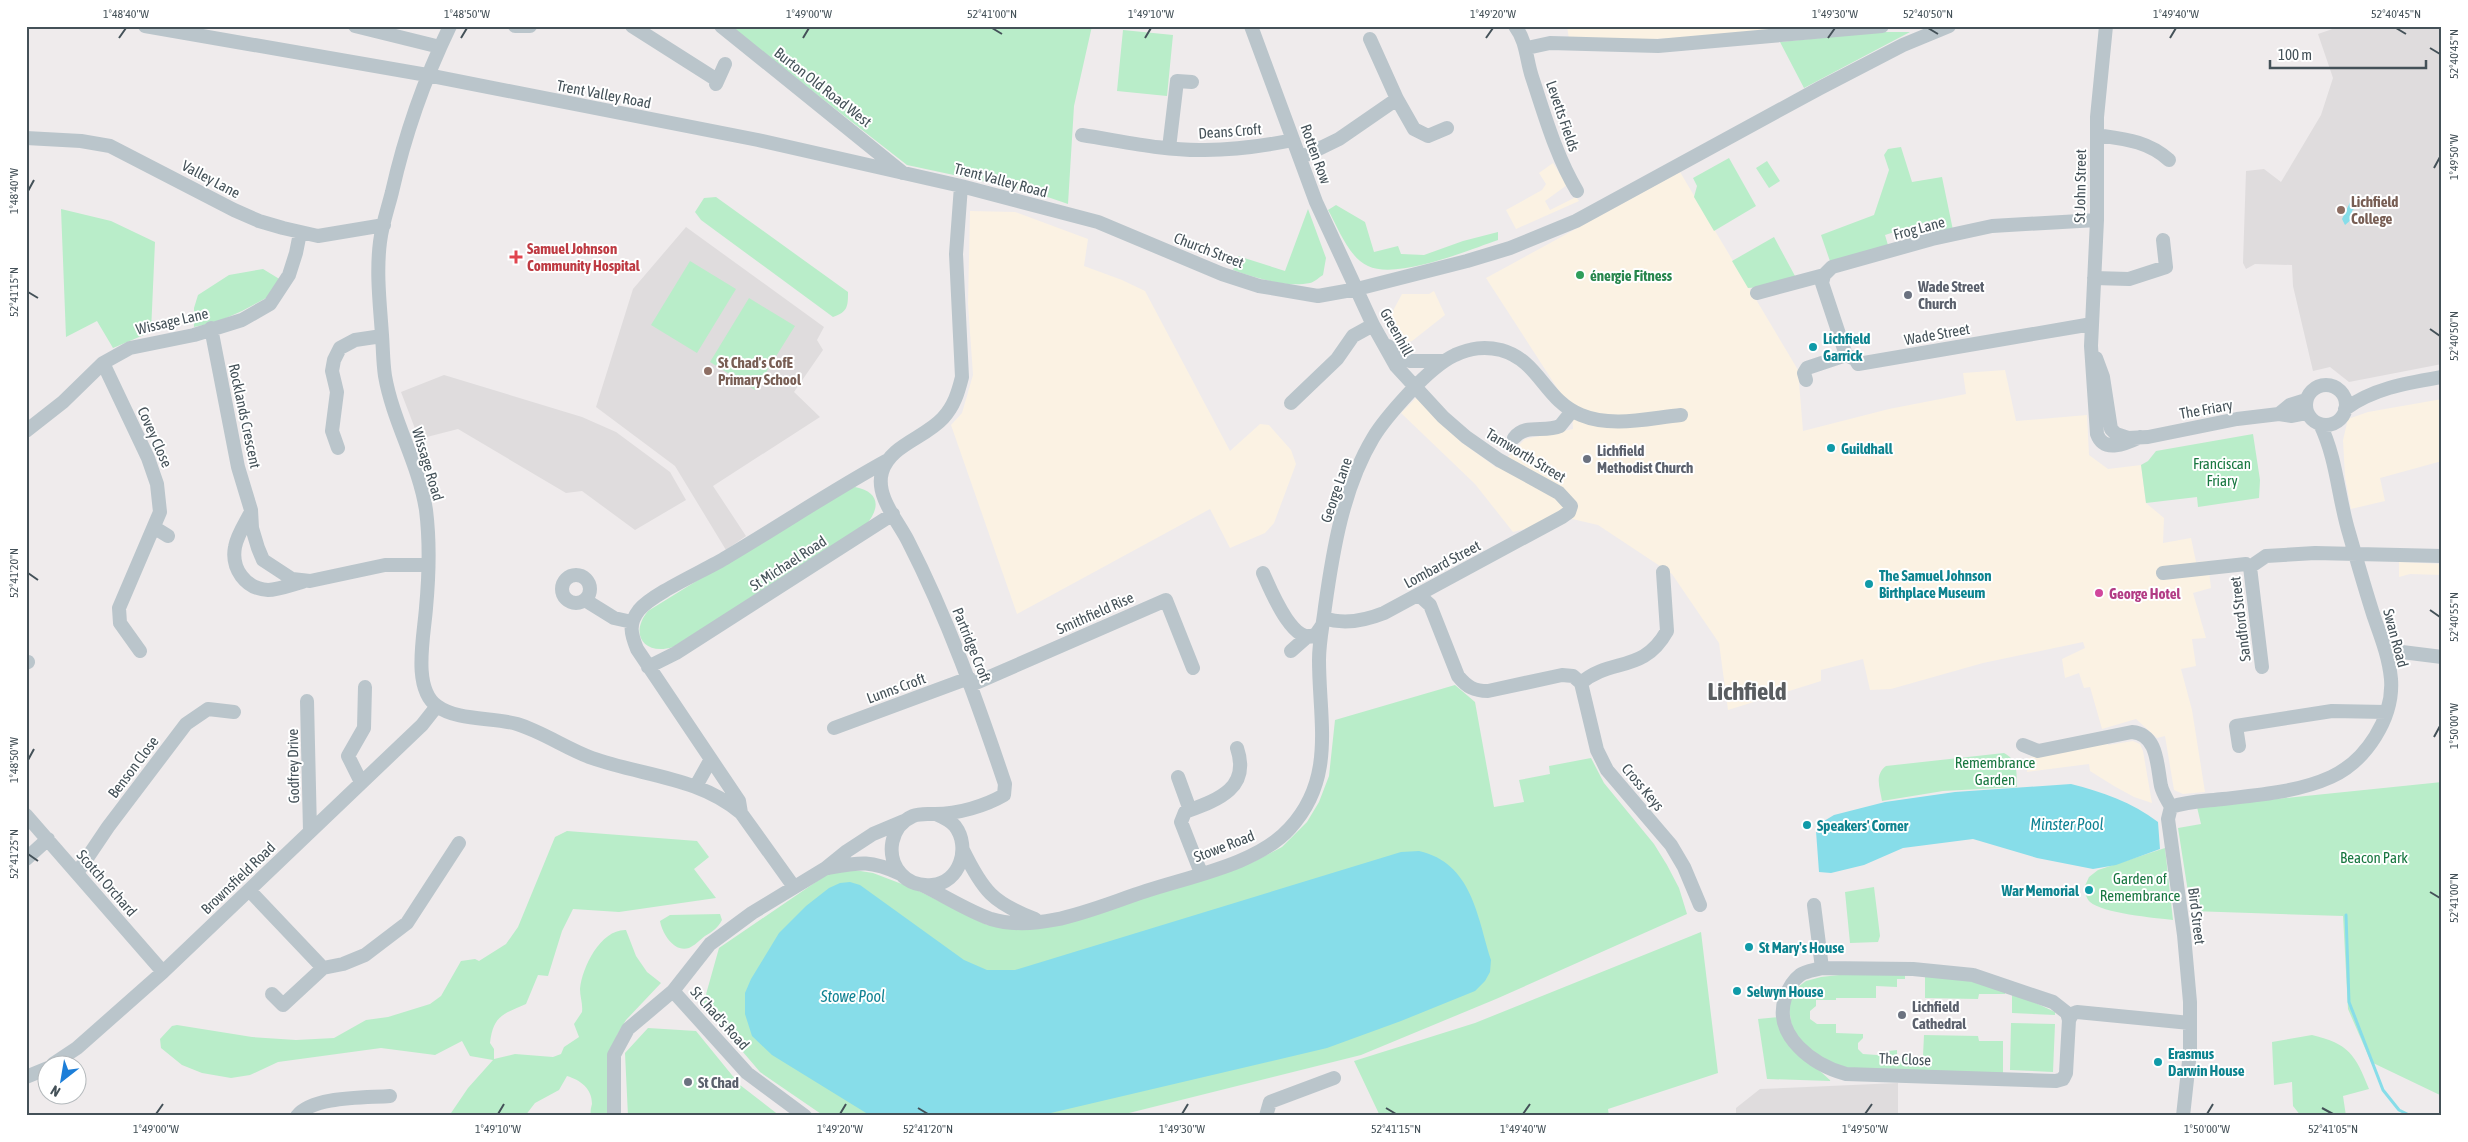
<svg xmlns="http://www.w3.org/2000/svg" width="2468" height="1142" font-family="'Asap Condensed',sans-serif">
<rect width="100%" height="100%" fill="#efebec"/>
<path fill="#fbf2e3" d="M1567,26h242l-79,9 -100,5 -61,-1z
M1553,163l14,22 -22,16 5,9 26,-13 3,4 -63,28 -10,-19 36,-20 4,-6 -7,-11z
M1680,172l118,198 5,61 86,-22 77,-15 -3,-21 42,-3 11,51 71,-6 2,40 19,14 33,-4 5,38 18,15 -1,25 28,-5 5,24 11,-1 2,10 2,17 -18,5 13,45 -14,1 4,27 -15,3 11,41 13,82 -22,2 -9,-4 -9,-54 -8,2 -21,-19 -34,10 -12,-42 -6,1 -5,-15 -14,5 -3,-19 23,-11 -2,-6 -100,21 -92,26 -21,1 -7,-31 -42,11v11l-93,29 -9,-67 -47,-69 -74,-49 -30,-7 -55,14 -38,-48 -74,-71 15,-15 45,44 36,26 28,-29 48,-10 -1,-18 -86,-133z
M970,211l45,1 73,27 -4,27 38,14 23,11 85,160 30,-27 9,1 22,25 5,14 -22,59 -9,10 -35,15 -20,-39 -193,105 -66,-189 11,-12 11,-38 -5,-71z
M1434,291l11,24 -33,26 -12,4 -12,-25 14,-26h27z
M2442,399v62l-62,17 5,23 -34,8 -6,-32 -2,-37 5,-21 20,-7z
M2399,562l43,2v11l-32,-1 -11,3z
M2133,741l7,3 3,7 9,52 -18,-6 -20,-11 -24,-15 -1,-7 -62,8 1,-14 79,-16 1,3z"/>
<path fill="#dfdcdd" d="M2341,26h101v338l-93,18 -19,-15 -17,4 -20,-85 -1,-21 -37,-1 -9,5 -3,-6 3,-92 18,-2 17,13 40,-67 12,-37 -15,-44z
M686,227l138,100 -7,13 6,10 -29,42 26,25 -107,69 33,50 -20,14 -51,-84 -79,-59 37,-118z
M444,375l138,42 34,15 54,40 16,28 -51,30 -53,-39 -16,2 -108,-64 -39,10 -18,-47z
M1898,1083v33h-162v-8l24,-19z"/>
<path fill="#b9edc9" d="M729,26h363l-18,80 -6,98 -35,-12 -126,-27z
M1123,30l50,5 -6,61 -50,-5z
M1879,32h31l-106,56 -24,-46z
M1901,147l11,35 30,-5 12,58 -22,4 -6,-17 -41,13 5,17 -58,15 -11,-32 53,-20 15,-45 -5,-15 4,-6z
M1729,158l27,48 -42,25 -20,-34 3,-11 -4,-8z
M1767,161l13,20 -11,7 -13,-20z
M716,197l132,95c0,14 0,20 -15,25l-132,-97 -6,-8 9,-14z
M1336,205l29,17 9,30 24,-6 3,8 23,1 39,-14 35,-9v8c-29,10 -101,40 -130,26 -20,-9 -30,-39 -40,-56z
M61,209l50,12 44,21 -4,90 -38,16 -16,-27 -31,16z
M1308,209l18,49 -3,17c-4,2 -8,7 -13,8 -24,5 -54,-5 -77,-13l5,-14 47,15z
M1774,237l21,39 -34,11 -13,1 -16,-27z
M690,261l46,28 -39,64 -46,-28z
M263,269l18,11 -11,16 -28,15 -25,11 -23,5v-19l4,-13 31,-20z
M749,298l46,28 -40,64 -45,-28z
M2253,434l7,46 -1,18 -61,9 -1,-10 -51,6 -5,-38 7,-4 8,-10z
M855,487c25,5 26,21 10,39l-192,121c-29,9 -44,-13 -25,-36l194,-120z
M1455,685l20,17 19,105 30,-5 -5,-22 31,-6 -1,-8 42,-8 13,25 50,61 13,21 12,23 8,26 -191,85 -135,56 -244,61h-293l-64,-44 -57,-67 16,-57 110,-75 19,-4 25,4 42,16 72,36 110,-16 156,-47 29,-15 25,-25 12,-20 10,-26 6,-56z
M2004,753c15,8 12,19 13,34l-74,4 -61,10c-2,-13 -8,-26 4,-35z
M2442,782v314l-71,-34 -23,-53 -5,-93 -152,-5 -13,-83 23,-4 -4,-17z
M567,831l130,10 12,16 -15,12 22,29 -97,14 -46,-3 -11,22 -14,45 -10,-1 -12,29c-23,10 -33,12 -36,39l4,6v10l21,-5 38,3 8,-3 3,-7 15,-10 -5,-13 8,-12c1,-8 -2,-15 -2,-23 2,-22 21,-60 46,-59l10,26 11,16 14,11 -35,37 -9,15 -7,81h-19c-1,-5 0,-8 1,-12 0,-16 -12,-24 -25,-28l-8,14 -24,13 -10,13h-76l19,-28 25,-28 -23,-4 -8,-15 -27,14 -54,-7 -103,14 -28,13 -19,3 -29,-5 -20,-8 -21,-17 -1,-9 12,-13 5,-1 75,12 44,3 38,-2 32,-18 22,-3 42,-13 11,-8 20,-35 14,-2 4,2 27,-17 12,-17 37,-90z
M2165,848l8,72c-18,-2 -71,-7 -83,-18 -4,-4 -5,-10 -6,-14l5,-11 9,-7z
M1874,887l6,49 -2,6 -28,1 -5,-51z
M720,914l2,6c-4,8 -10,12 -17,16 -5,4 -11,10 -16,12 -15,5 -27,-15 -29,-27l10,-6z
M1701,932l17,141 -110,36 1,7h-229l-26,-55 121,-38z
M1905,973v6h-8v8l-21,-1v12h-40v2h-20v6l-6,5v8l7,5h19v9l27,1v4l-5,5v6l5,5 14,1 3,-3 17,-2v6h26l1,-21 54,1 1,5h24v34l-158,-6 -27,-11 -25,-23 -5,-33 10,-15 8,-6 15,-4 27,-3z
M1925,974l22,1 58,15v4h-26l-1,5 -53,-1z
M2012,992l43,20v3l-43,-2z
M1779,1017l12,28 40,36 -64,-2 -9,-60z
M2011,1023l44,1 -2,48 -43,-2z
M648,1028l48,3 44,54 40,31h-152l-3,-63z
M2312,1035c37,9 43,19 57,54l-26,7 3,20h-45l-8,-10 -1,-24 -18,3 -2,-43z"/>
<path fill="#87dde9" d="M2354,194l10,5 2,6 -6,4 -4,-2 -4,4v8l-7,6 -3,-6z
M2071,784c31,8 61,18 87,38l2,27 -44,16 -23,4 -56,-11 -64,-19 -70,9 -39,17 -33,8 -12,-1 -3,-41 8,-10 10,-6 51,-13 70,-10z
M1419,851c53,12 58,65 72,109l-1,12 -5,9 -10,10 -74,30 -74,27 -289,68h-167l-99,-61 -20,-19 -7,-22v-21l6,-14 28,-46 27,-27 23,-18 11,-5 10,-1 10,3 104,75 23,10h28l386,-118z"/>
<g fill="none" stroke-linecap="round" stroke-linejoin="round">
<path stroke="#87dde9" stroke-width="3" d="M2346,915l3,87 34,88 16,20 12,6"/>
<path stroke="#bac5cb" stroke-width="14" d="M145,26l282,49 331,65 203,46 137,36 124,52 37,12 59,10 39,-7 110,-28 43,-13 66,-27 244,-133 83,-43 46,-19
M355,26l85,21
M450,26c-26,54 -45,108 -58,166 -4,16 -10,33 -12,50 -4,31 0,63 2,93 1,14 1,28 3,41 8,46 34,88 41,134 4,32 3,66 0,98 -2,28 -14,80 11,98 20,15 56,11 80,18 26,8 50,25 75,34 51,18 107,19 149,55
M515,26h15
M632,26l85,54
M721,26l182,147
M1251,26l65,176 57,123 23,41 47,51 23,20 33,23 60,33 12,13 -2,6 -7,5 -178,96c-20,8 -40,12 -60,5
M1515,26c12,16 11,33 17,51 13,39 24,79 45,114
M2106,26l-9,91v103l-6,126 6,88c7,20 30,9 43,3
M1527,48l23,-5 108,3 224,-20
M716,84l9,-20
M1397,99l17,30 14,7 19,-8
M1082,135c40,6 82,16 123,15 30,0 59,-4 88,-10
M2097,135c28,4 51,6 72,25
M26,138l55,3 29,5 124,64 25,11 24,7 35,8 66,-11
M1169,148l8,-67 15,1
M1300,158l39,-19 58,-40 -27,-60
M1824,275l-2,8 24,72
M2094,278l35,1 37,-12 -3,-27
M1757,293l67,-18 8,-8 100,-28 60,-13 105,-6
M211,328l27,139 13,43 1,18 6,20 5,12 29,19 18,2 75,-16h43
M1388,346l22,15h34
M2096,358l7,19 8,52 5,5 12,4 20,-1 89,-18 42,-5 13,2 15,-3
M103,363l45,95 9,26 3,28 -41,96 1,15 20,28
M1806,380l-2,-7 3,-5 39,-13 9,4 3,5 234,-40
M2306 405a20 20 0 1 1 40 0a20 20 0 1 1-40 0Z
M1291,403l46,-44 16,-23 20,-11
M2345,409c29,-21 62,-26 97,-32
M2279,414l11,-9 16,-5
M26,431l37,-29 40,-39 27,-15 64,-13 48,-15 28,-16 19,-29 7,-22 4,-20
M1514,438c12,-15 30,-5 46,-12l12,-15
M338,448l-6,-17 5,-39 -5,-21 2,-11 6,-12 15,-8 27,-4
M251,512c-5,10 -14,23 -16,35 -4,21 10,42 33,43 10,0 23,-5 34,-8
M155,528l13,8
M1263,573c6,13 31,77 53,61 2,-2 5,-7 7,-10
M2163,573l83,-9 4,3
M562 589a14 14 0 1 1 28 0a14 14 0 1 1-28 0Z
M1419,595l11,10 28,71c9,11 16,15 30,15l74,-16 11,1 8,7 16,67 10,20 64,75 13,22 16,38
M585,600l29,18 18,4
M1291,651l17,-15
M2387,655l15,-3 40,5
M26,663l2,-1
M648,667l28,-14 217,-139
M2262,667l-12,-100 16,-11 49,-3 127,3
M1581,683c30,-26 62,-9 86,-52l-4,-59
M971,685l195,-85 27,68
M307,701l3,130
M834,728l135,-50
M2023,745l15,6 94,-19c26,2 25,34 29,54 2,8 7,15 10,21l-3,12 16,116 6,67v50l-7,64
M2239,746l-3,-20 96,-15 54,1
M1178,777l12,33
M361,782l-13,-26 16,-28 1,-41
M696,786l15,-27
M2171,807c17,-6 35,-6 52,-8 36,-4 75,-7 108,-22 35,-16 63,-59 60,-98 -2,-22 -10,-42 -17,-62 -9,-28 -17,-56 -25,-84 -11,-36 -12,-74 -29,-109
M936,814c7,3 14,6 19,12 16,21 5,57 -23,59 -11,1 -23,-2 -31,-11 -16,-18 -11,-48 12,-58 7,-3 14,-2 22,-2 23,0 50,-8 69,-19l1,-11c-28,-83 -57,-165 -97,-243 -10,-20 -33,-45 -26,-69 8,-27 43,-34 61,-54 11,-12 15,-25 19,-41l-6,-123 5,-68
M26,815l137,157
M963,850c20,41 30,53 72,69
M26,859l22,-20
M828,868c33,-6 42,-8 73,6
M77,873l31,-46 78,-103 22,-15 26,3
M1201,873l-20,-51 4,-10c32,-12 66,-23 52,-64
M922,885c23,11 46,26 69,34 50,15 108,-13 155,-28 45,-15 112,-27 144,-63 46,-50 29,-107 29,-168 0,-18 4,-36 6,-53 8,-57 18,-119 48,-169 10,-17 24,-32 37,-46 13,-14 28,-29 45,-37 16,-7 29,-9 46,-5 39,11 43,50 80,65 31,13 68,3 100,0
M794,887l-53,-74 -2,-12 -102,-152c-6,-15 -9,-25 2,-39 14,-17 67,-40 88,-53 54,-32 106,-67 161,-97
M249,890l74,78 20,-4 22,-9 42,-32 52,-80
M1814,905l8,63
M1822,968l91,1 60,6 80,27 14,11 2,7 -3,53 -3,6 -7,2 -210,-7c-33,-9 -73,-38 -61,-76 3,-9 7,-17 15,-23 5,-4 15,-5 22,-7z
M673,991l74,82 58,43
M272,994l11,11 40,-37
M2069,1020l3,-6 5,-2 113,11
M53,1064l24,-16 86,-76 259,-247 15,-19
M26,1077l22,-9
M297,1116c16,-20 68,-18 93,-20
M614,1116v-61l14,-26 45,-38 37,-47 42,-31 74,-45 21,-17 26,-17 31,-13
M1266,1116l4,-14 64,-24"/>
</g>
<path fill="none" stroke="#445158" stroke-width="2" d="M992,28l10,6M1928,28l10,6M2396,28l10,6M119,38l7,-10M461,38l6,-10M803,38l6,-10M1145,38l6,-10M1486,38l7,-10M1828,38l7,-10M2170,38l6,-10M2430,48l10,6M2434,168l6,-11M28,191l6,-11M28,292l10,6M2430,329l10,7M28,573l10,7M2430,610l10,7M2434,737l6,-11M28,760l6,-11M28,854l10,7M2430,892l10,6M918,1108l10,6M1386,1108l10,6M2322,1108l11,6M156,1114l7,-10M498,1114l6,-10M840,1114l6,-10M1182,1114l6,-10M1523,1114l7,-10M1865,1114l7,-10M2207,1114l6,-10"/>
<g fill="#8d6e63" stroke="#fff" stroke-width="2">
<circle cx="2341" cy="210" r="5"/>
<circle cx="708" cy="371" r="5"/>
</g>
<path fill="#e0444e" stroke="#fff" stroke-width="2" d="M513.5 249.5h5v5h5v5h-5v5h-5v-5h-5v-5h5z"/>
<circle fill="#2e9e5b" stroke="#fff" stroke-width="2" cx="1580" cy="275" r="5"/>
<g fill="#6b7280" stroke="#fff" stroke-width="2">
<circle cx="1908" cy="295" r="5"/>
<circle cx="1587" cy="459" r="5"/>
<circle cx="1902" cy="1015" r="5"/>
<circle cx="688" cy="1082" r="5"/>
</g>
<g fill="#0f9aa8" stroke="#fff" stroke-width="2">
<circle cx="1813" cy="347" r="5"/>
<circle cx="1831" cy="448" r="5"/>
<circle cx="1869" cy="584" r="5"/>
<circle cx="1807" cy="825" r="5"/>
<circle cx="2089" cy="890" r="5"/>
<circle cx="1749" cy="947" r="5"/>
<circle cx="1737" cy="991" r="5"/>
<circle cx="2158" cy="1062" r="5"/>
</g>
<circle fill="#d1479c" stroke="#fff" stroke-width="2" cx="2099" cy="593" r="5"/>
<g text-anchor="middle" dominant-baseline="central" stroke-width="4" stroke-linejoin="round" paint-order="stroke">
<g font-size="15" fill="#445158" stroke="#fff">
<text transform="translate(823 87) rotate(38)">Burton Old Road West</text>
<text transform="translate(604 94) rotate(11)">Trent Valley Road</text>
<text transform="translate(1563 116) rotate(71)">Levetts Fields</text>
<text transform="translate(1230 131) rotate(-4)">Deans Croft</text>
<text transform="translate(1316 154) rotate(70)">Rotten Row</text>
<text transform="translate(211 179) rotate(28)">Valley Lane</text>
<text transform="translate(1001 180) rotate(15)">Trent Valley Road</text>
<text transform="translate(2080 186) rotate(-89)">St John Street</text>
<text transform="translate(1919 228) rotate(-15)">Frog Lane</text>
<text transform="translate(1209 250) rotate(21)">Church Street</text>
<text transform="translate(172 321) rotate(-13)">Wissage Lane</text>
<text transform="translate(1397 332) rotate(61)">Greenhill</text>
<text transform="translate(1937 334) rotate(-10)">Wade Street</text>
<text transform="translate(2206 409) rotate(-10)">The Friary</text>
<text transform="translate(245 416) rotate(78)">Rocklands Crescent</text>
<text transform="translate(155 437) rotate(66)">Covey Close</text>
<text transform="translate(1526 455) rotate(31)">Tamworth Street</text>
<text transform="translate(428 464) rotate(73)">Wissage Road</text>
<text transform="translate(1336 490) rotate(-71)">George Lane</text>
<text transform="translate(788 563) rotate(-33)">St Michael Road</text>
<text transform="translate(1442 564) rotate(-28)">Lombard Street</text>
<text transform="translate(1095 613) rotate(-24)">Smithfield Rise</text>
<text transform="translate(2240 619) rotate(-97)">Sandford Street</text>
<text transform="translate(2396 638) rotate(75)">Swan Road</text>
<text transform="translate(972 645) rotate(68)">Partridge Croft</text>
<text transform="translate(896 688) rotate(-20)">Lunns Croft</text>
<text transform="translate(293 766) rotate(-91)">Godfrey Drive</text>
<text transform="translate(133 767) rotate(-53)">Benson Close</text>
<text transform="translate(1643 787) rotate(50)">Cross Keys</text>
<text transform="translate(1224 846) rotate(-21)">Stowe Road</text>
<text transform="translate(238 878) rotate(-44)">Brownsfield Road</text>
<text transform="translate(107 883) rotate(49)">Scotch Orchard</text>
<text transform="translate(2197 916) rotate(83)">Bird Street</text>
<text transform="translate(720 1018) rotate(48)">St Chad's Road</text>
<text transform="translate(1905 1059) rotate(2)">The Close</text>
</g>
<g font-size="15" font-weight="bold" fill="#785e54" stroke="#fff" text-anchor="start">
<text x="2351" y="201">Lichfield<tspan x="2351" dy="17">College</tspan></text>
<text x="718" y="362">St Chad's CofE<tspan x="718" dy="17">Primary School</tspan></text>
</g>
<g font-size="15" font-weight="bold" fill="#be3a42" stroke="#fff" text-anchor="start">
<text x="527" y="248">Samuel Johnson<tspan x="527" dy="17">Community Hospital</tspan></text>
</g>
<g font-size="15" font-weight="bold" fill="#27864d" stroke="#fff" text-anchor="start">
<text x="1590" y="275">énergie Fitness</text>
</g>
<g font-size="15" font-weight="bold" fill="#5b616d" stroke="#fff" text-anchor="start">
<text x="1918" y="286">Wade Street<tspan x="1918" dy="17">Church</tspan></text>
<text x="1597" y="450">Lichfield<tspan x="1597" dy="17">Methodist Church</tspan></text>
<text x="1912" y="1006">Lichfield<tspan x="1912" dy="17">Cathedral</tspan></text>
<text x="698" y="1082">St Chad</text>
</g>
<g font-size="15" font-weight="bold" fill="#0d838f" stroke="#fff" text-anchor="start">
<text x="1823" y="338">Lichfield<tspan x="1823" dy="17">Garrick</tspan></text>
<text x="1841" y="448">Guildhall</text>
<text x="1879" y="575">The Samuel Johnson<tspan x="1879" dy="17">Birthplace Museum</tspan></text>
<text x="1817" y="825">Speakers' Corner</text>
<text x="2079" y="890" text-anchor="end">War Memorial</text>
<text x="1759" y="947">St Mary's House</text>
<text x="1747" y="991">Selwyn House</text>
<text x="2168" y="1053">Erasmus<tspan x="2168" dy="17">Darwin House</tspan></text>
</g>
<g font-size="15" fill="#187740" stroke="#fff">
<text x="2222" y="463">Franciscan<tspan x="2222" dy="17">Friary</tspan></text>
<text x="1995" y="762">Remembrance<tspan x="1995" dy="17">Garden</tspan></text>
<text x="2374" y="857">Beacon Park</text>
<text x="2140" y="878">Garden of<tspan x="2140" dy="17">Remembrance</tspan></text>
</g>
<g font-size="15" font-weight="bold" fill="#b23c85" stroke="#fff" text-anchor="start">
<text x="2109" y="593">George Hotel</text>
</g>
<g font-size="16" font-style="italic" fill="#0f8293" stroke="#fff">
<text x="2067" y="824">Minster Pool</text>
<text x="853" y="996">Stowe Pool</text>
</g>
<g font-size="25" font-weight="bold" fill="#595d60" stroke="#fff">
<text x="1747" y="691">Lichfield</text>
</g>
</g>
<rect width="2468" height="1142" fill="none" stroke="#ffffff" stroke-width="55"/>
<g transform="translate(62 1080) rotate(211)"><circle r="24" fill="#ffffff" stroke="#b4b9bc"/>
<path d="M0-4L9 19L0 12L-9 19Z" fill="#1c7ed8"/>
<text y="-8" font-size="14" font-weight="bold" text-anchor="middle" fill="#445158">N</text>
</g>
<path d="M2270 60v8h156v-8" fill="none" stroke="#445158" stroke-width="2.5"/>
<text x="2278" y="60" font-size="15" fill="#445158" stroke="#ffffff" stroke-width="4" paint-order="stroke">100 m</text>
<rect x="28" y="28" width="2412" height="1086" fill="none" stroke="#445158" stroke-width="2"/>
<g font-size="12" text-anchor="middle" fill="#445158">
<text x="126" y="18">1°48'40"W</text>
<text x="467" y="18">1°48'50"W</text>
<text x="809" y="18">1°49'00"W</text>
<text x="992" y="18">52°41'00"N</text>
<text x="1151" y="18">1°49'10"W</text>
<text x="1493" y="18">1°49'20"W</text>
<text x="1835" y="18">1°49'30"W</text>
<text x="1928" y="18">52°40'50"N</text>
<text x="2176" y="18">1°49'40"W</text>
<text x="2396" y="18">52°40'45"N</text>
<text transform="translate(2454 54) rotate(-90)" y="4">52°40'45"N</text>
<text transform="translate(2454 157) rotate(-90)" y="4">1°49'50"W</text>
<text transform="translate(14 191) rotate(-90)" y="4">1°48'40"W</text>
<text transform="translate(14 292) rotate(-90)" y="4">52°41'15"N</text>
<text transform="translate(2454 336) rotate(-90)" y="4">52°40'50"N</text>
<text transform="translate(14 573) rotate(-90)" y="4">52°41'20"N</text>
<text transform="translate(2454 617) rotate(-90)" y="4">52°40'55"N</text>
<text transform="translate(2454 726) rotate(-90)" y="4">1°50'00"W</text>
<text transform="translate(14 760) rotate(-90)" y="4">1°48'50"W</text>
<text transform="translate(14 854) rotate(-90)" y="4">52°41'25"N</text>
<text transform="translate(2454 898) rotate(-90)" y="4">52°41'00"N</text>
<text x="156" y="1133">1°49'00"W</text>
<text x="498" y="1133">1°49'10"W</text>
<text x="840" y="1133">1°49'20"W</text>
<text x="928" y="1133">52°41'20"N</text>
<text x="1182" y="1133">1°49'30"W</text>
<text x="1396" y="1133">52°41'15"N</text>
<text x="1523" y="1133">1°49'40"W</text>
<text x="1865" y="1133">1°49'50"W</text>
<text x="2207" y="1133">1°50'00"W</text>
<text x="2333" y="1133">52°41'05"N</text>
</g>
</svg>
